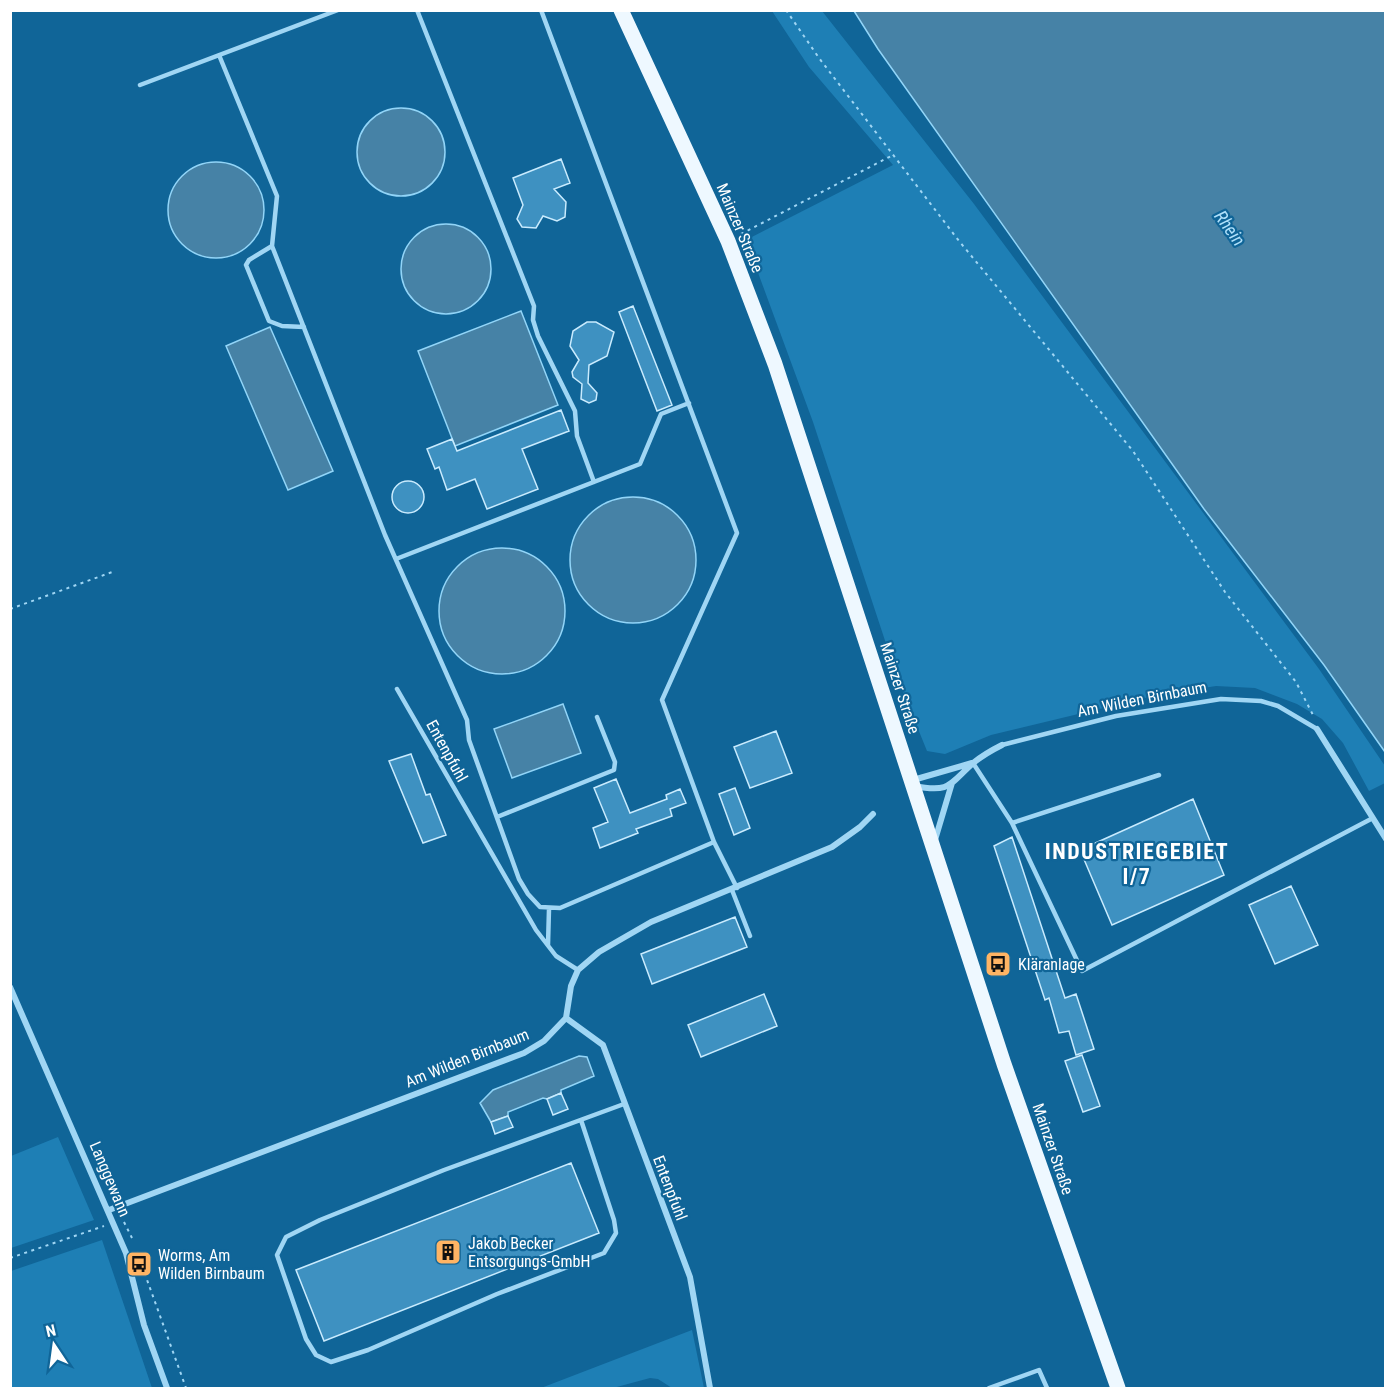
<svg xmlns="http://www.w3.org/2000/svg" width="1396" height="1399" font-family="'Roboto Condensed',sans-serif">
<rect width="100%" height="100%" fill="#106598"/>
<path fill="#1e7fb5" d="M772,11h50l152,193 345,465 66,97v17l-16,8 -26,-48 -21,-24 -25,-15 -42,-16 -39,-2 -63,10 -162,39 -46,19 -18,-3 -30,-74 -84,-255 -67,-182 147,-75 -84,-98z
M58,1137l36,83 -83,28v-92z
M102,1240l50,148h-141v-117z
M692,1330l12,58h-32l-14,-9 -8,-1 -37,10h-72z"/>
<path fill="#4682a6" stroke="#92d5f8" stroke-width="1.5" d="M854,11h531v741l-61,-87 -120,-156 -326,-460z
M357 152a44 44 0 1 1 88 0a44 44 0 1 1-88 0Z
M168 210a48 48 0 1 1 96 0a48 48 0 1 1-96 0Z
M401 269a45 45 0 1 1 90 0a45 45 0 1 1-90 0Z
M521,311l37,94 -103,41 -37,-95z
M270,327l63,144 -45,19 -62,-144z
M570 560a63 63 0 1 1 126 0a63 63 0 1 1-126 0Z
M439 611a63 63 0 1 1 126 0a63 63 0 1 1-126 0Z
M563,704l18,49 -69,25 -18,-49z
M579,1056l8,1 7,19 -33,14v3l-14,6 -4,-1 -35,14v4l-17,6 -11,-19 13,-13z"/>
<path fill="#3e91c1" stroke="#c9ebfe" stroke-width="1.5" d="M561,159l9,24 -16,6 12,13 -1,15 -8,4 -14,-5 -7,12 -14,-1 -5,-8 6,-14 -10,-27z
M633,306l39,99 -15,6 -38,-99z
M587,322h9l18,10 -7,24 -18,9 -1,18 9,10 -1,7 -7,3 -8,-4 1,-15 -9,-7 -1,-5 7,-12 -9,-14 3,-15z
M561,410l8,21 -47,18 16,40 -51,20 -12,-30 -28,11 -8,-23 -4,2 -8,-20 25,-10 5,12z
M392 497a16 16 0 1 1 32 0a16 16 0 1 1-32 0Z
M776,731l16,42 -42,15 -16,-41z
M411,754l15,41 4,-1 16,41 -23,8 -34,-82z
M616,779l14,34 37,-14 -1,-4 14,-6 6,14 -16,6 2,7 -36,13 2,4 -38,15 -7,-20 15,-6 -14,-34z
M735,788l15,40 -16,7 -15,-41z
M1193,799l31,76 -112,50 -32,-75z
M1012,837l53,161 11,-4 18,55 -18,6 -7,-24 -10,2 -10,-35 -4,2 -51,-154z
M1291,886l27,59 -43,19 -26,-59z
M735,917l12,30 -95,37 -11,-30z
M764,994l13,32 -76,31 -13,-32z
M1082,1055l18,51 -17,6 -18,-51z
M561,1093l7,16 -15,6 -6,-16z
M508,1116l5,11 -18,7 -4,-12z
M571,1163l28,70 -275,108 -28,-71z"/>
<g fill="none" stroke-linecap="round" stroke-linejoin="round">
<path stroke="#a0d6f4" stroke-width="2" stroke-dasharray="3 4.5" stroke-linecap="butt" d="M786,10l33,48 140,183 174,210 92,141 71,90 17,33
M741,234l152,-79
M10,609l105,-38
M124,1222l8,16
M137,1252l49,136
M10,1258l94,-32"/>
<path stroke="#a0d6f4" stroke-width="4.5" d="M417,10l117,296 -1,14 5,16 37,75 2,25 17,46
M541,10l196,523 -75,167 52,142 23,46
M219,55l58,141 -5,50 113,289 82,185 2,20 50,139 9,15 12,13 20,1 154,-66
M140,85l198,-75
M272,246l-23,14 -3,5 23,56 13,5 22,1
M396,559l244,-95 21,-50 28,-11
M397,689l139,241 20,26 22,14
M1002,745l114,-29 105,-17 40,2 17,5 39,23
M973,763l39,60 70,148 289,-152
M497,817l117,-47 1,-8 -18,-45
M1012,823l147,-48
M732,890l18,46
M548,945l1,-36
M581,1120l33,100 2,13 -12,20 -107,41 -129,56 -37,12 -15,-7 -10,-16 -29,-84 9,-18 34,-17 124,-50 180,-66
M989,1388l50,-18 8,18"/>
<path stroke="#a0d6f4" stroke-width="6" d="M1317,729l69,110
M913,780l59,-17
M914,786c36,7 35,-1 59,-23 9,-7 19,-13 29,-18
M935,840l17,-57
M10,987l116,266 18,72 23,63
M566,1018l37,27 87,232 20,111
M109,1210l415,-157 20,-12 22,-23 5,-32 7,-16 21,-18 52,-30 181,-75 28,-20 13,-13"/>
<path stroke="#eef8ff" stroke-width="15" d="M621,10l107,231 47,123 229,700 114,324"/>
</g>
<defs>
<g id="bus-square" transform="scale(1.35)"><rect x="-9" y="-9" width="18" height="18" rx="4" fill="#ffb464" stroke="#106598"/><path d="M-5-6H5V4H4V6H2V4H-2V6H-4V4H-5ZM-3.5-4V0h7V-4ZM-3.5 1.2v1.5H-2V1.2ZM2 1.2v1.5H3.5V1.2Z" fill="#111"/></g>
<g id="building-square" transform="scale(1.35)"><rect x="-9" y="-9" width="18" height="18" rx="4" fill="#ffb464" stroke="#106598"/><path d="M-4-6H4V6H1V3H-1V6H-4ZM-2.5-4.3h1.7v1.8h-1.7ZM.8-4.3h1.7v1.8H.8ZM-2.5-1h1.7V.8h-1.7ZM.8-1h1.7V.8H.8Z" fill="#111"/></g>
</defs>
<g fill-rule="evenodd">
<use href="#bus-square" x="998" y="964"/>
<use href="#building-square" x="448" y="1252"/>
<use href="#bus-square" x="139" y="1264"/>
</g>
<g text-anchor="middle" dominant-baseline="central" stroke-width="4.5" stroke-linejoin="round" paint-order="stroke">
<g font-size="16" fill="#fff" stroke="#106598">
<text transform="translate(740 228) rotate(67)">Mainzer Straße</text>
<text transform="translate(900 688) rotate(72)">Mainzer Straße</text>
<text transform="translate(1142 699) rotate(-11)">Am Wilden Birnbaum</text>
<text transform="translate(447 751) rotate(61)">Entenpfuhl</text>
<text transform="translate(467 1058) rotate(-22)">Am Wilden Birnbaum</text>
<text transform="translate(1053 1149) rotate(71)">Mainzer Straße</text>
<text transform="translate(110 1179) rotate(67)">Langgewann</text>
<text transform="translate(670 1188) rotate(69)">Entenpfuhl</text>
</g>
<g font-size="16" fill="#fff" stroke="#106598" text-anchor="start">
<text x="1018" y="964">Kläranlage</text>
<text x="468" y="1243">Jakob Becker<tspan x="468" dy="18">Entsorgungs-GmbH</tspan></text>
<text x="158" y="1255">Worms, Am<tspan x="158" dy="18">Wilden Birnbaum</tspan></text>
</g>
<g font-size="18" font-style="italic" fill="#b1e1fb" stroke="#106598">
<text transform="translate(1230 228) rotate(54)">Rhein</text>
</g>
<g font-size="22" font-weight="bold" letter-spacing="1.5" fill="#fff" stroke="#106598">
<text x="1137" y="851">INDUSTRIEGEBIET<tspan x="1137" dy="25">I/7</tspan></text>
</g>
</g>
<rect width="1396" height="1399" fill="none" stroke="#ffffff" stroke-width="24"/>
<g transform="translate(54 1345) rotate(347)" stroke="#106598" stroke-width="4.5" paint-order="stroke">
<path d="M0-4.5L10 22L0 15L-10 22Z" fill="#ffffff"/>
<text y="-9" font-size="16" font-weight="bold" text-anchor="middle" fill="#ffffff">N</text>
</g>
</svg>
